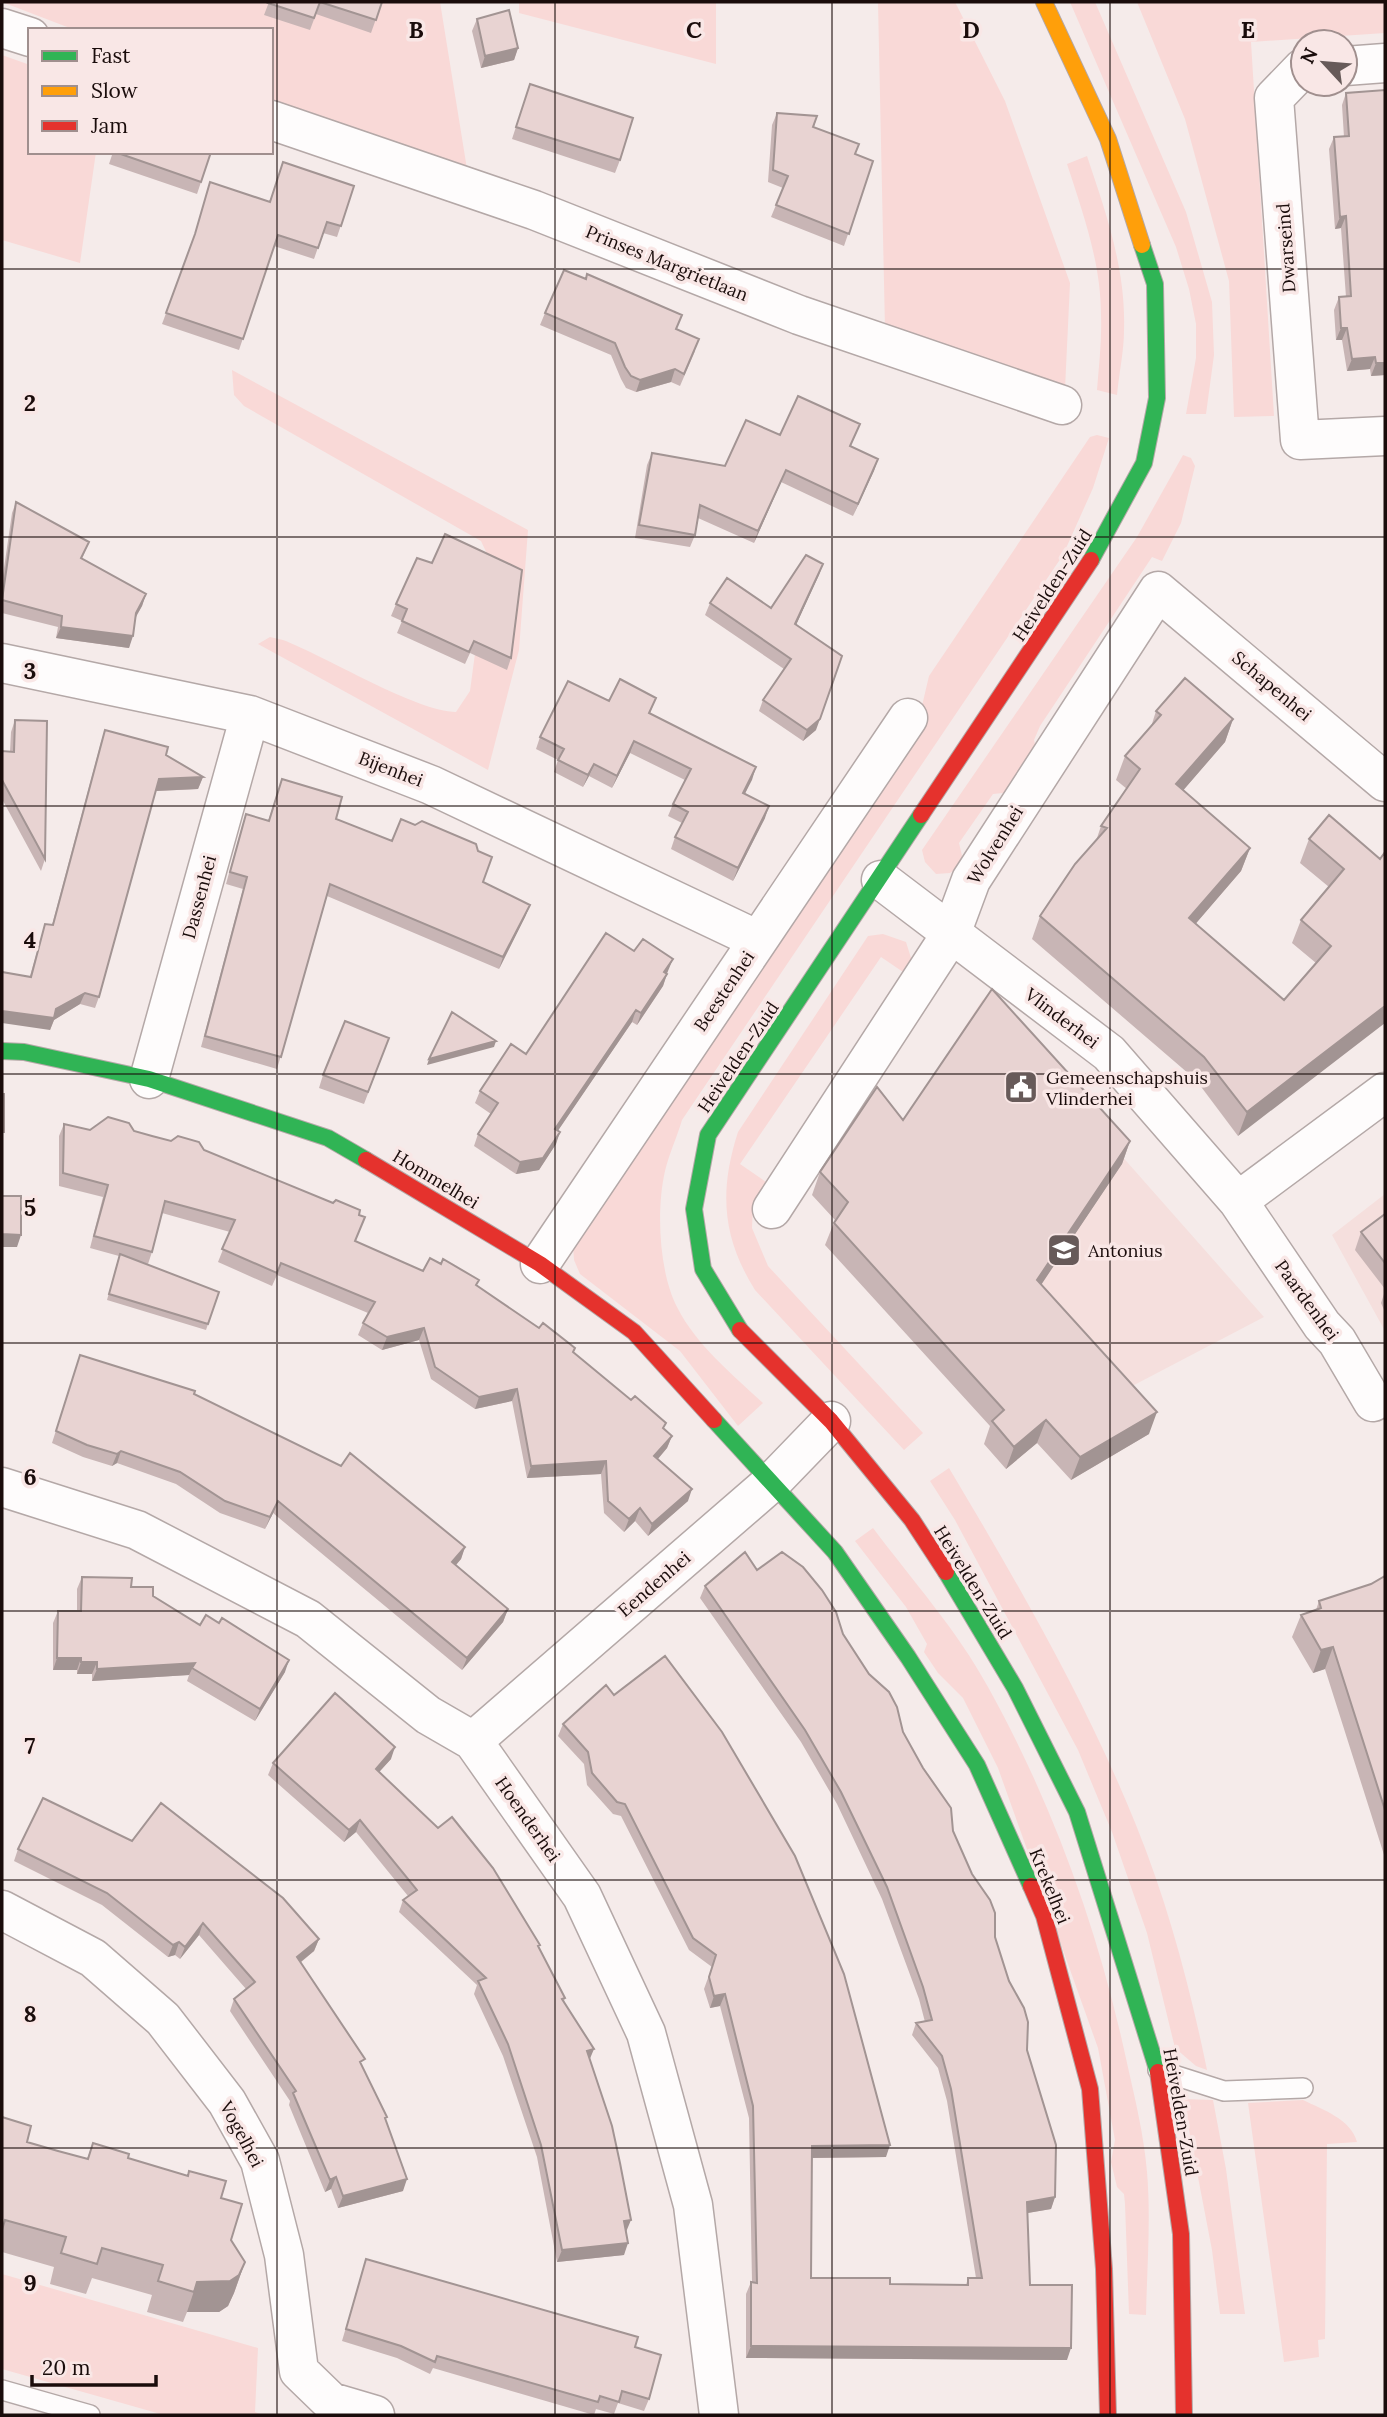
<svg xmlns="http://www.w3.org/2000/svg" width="1387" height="2417" font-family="Lora,serif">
<rect width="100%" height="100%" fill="#f5ebea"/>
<path fill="#f5dfdd" d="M983,999l281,318 -189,99 -211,-234z
M1385,1194v137l-53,-96z"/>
<path fill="#f9d9d7" d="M2,2h438l27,167 -196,-69v-70h-196z
M519,2h197v62l-197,-51z
M878,2h77l50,99 65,182 -5,106 -180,-60z
M1070,2h25l91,210 26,90 2,53 -8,59h-20l10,-56v-34l-7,-35 -13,-42z
M1137,2h248v31l-134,9 23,374 -40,1 -5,-136 -44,-162z
M2,55l28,10v87h66l-16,111 -78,-23z
M1087,156c19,57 39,113 37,174 0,21 -5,43 -7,65l-20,-5c2,-25 5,-50 4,-75 0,-52 -18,-102 -34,-151z
M232,370l296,160 -9,120 -31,120 -230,-126 12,-7 13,3c42,16 134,72 173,72l14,-21 18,-135 -7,-15 -237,-135 -10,-11z
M1097,435l12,3 -16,50 -30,67 -381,565c-5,17 -13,34 -17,51 -9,39 -6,101 12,136 19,38 56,68 86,96l-25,23 -58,-75 -100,-77 -6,-14 -1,-15 344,-518 12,-51 161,-239z
M1183,455l8,3 4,8 -14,57 -19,38 -10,-4 -112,169 -6,14 3,12 -24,40 -20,2 -34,49 5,21 -14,9 -14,1 -11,-12 -3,-12 215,-313z
M883,934l23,8 6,19 -6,13 -25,-17 -141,207 26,18 -13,22 -1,24 16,38 155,167 -19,17 -149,-160c-33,-53 -36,-99 -17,-158l130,-196z
M949,1468c68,114 137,233 187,357 32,79 54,162 71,245l-11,-4 -21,-18 -28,-115 -35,-101 -34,-82 -123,-230 -25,-39z
M873,1528c39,52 84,102 115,159 65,117 111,245 139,376 8,36 17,72 20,109 4,47 0,96 -1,143l-17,-1 -4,-110 -1,-10 -7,-7 -6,-25 4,-22 -17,-92 -100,-280 -35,-70 -25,-25 -14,-21 3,-8 -21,-37 -51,-66z
M1183,2099l30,1 13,69 19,145h-25l-8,-64z
M1303,2100c20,10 48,19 54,42l-30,2 -2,195 -7,1 1,17 -35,5 -36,-259z
M2,2274l256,74 -3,64 8,3h-99l-162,-46z"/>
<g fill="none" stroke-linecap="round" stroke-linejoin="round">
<g stroke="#b4a8a7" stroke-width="22">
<path id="lane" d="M1158,2070l66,21 79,-3
M2,2390l88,25"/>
</g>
<g stroke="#b4a8a7" stroke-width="41">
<path id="street" d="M2,28l28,9
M1345,66l40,-3
M1303,68l-29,30 26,342 85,-4
M271,120l263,90 265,105 263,90
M2,663l248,52 181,70 327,155
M881,880l228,173 129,148 147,-109
M149,1079l101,-364
M1238,1201l84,124 15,16 36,61
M772,1209l179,-275 20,-54 187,-289 227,191
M540,1264l368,-546
M2,1487l135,43 171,89 120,96 45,26 109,155 64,137 47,172 26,210
M473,1741l300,-260 58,-60
M2,1910l91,48 70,61 64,83 33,59 24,94 15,116 32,31 44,13"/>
</g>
<g stroke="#b4a8a7" stroke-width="18">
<path id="fast" d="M1091,560l53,-97 13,-65 -2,-114 -13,-39
M2,1051l22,1 125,27 179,59 38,22
M740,1330l-37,-61 -9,-60 14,-74 213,-320
M714,1420l121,132 73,105 69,108 54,121
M946,1572l69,116 62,124 81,260"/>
</g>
<g stroke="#b4a8a7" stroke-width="18">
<path id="slow" d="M1044,2l64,137 34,106"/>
</g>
<g stroke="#b4a8a7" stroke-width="18">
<path id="jam" d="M921,815l170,-255
M366,1160l174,104 94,68 80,88
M740,1330l91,91 81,99 34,52
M1031,1886l13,30 46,173 14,180 4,146
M1158,2072l23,162 3,181"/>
</g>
<use href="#lane" stroke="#fefcfc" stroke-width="19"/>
<use href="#street" stroke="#fefcfc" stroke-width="38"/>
<use href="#fast" stroke="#30b455" stroke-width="16"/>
<use href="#slow" stroke="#ff9f0a" stroke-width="16"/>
<use href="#jam" stroke="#e5322d" stroke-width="16"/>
</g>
<path fill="#c8b5b5" d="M269,2h113l-11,31 -55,-19 -6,16 -46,-15z
M477,19l41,29 -4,12 -33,8 -9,-37z
M530,84l90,76 -5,13 -103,-34z
M1346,93l39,282 -14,1 -1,-7 -23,2 -5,-31h-6l-2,-30 5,-13h7l-5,-69 -6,1 -6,-80 5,-12h10l-2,-32z
M777,113l40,3 -3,11 42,27 17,7 -29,85 -73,-29 12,-29 -15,-6 4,-57z
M113,152h98l-14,42 -88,-30z
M210,182l60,20 84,-16 -17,51 -14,-4 -9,26 -40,-13 -35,104 -77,-26 30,-80z
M545,313l132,16 18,22 -15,35 -9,-4 -35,10 -10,-4 -5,-9 -10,-24 -71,-30z
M780,435l75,1 -5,11 28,12 -25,57 -72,-34 -27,61 -56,-25 -3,17 -5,12 -55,-9 12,-73 5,-12 73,13z
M16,502l73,40 -7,17 64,35 -4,12 -7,13 -6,29 -73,-10 2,-11 -56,-14v-31l10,-69z
M823,564l-27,61 20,105 -13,11 -44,-30 4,-11 21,-31 -79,-54 5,-12 61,5z
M396,604l115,54 -4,12 -37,-17 -5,11 -68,-31 5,-12 -11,-5z
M656,698l-6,15 106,54 -11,27 20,24 -32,63 -62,-32 4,-12 7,-14 -14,-7 5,-12 12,-24 -55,-27 -18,35 -23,-12 -6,11 -29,-15 4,-12 -22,-11 4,-12 69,-36z
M1156,711l77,8 -8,23 -42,48 67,58 -9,23 -46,53 89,76 32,-37 -24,-20 9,-23 28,-33 -29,-24 9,-24 71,20 -142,277 -42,-56 -164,-141 8,-23 56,-75 5,-15 26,-37 -11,-9 9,-24 26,-29z
M15,720l30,139 -4,12 -39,-72v-48l8,1 1,-20z
M105,730l61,25 37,22 -5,12 -42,2 -57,206 -4,11 -15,-4 -26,16 -4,10 -20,-54 15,-52 7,1 49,-183z
M282,779l54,40 147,63 47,23 -5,12 -26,52 -172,-73 -50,173 -76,-22 42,-158 -17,-5 16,-58 4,-12 22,7z
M634,951l34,20 -5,15 -26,39 -5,-3 -74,108 -2,14 -17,26 -23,4 -42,-28 4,-12 13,-20 -16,-11 5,-12 46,-37z
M389,1038l-25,66 -45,-16 4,-13z
M903,1120l227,21 -8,23 -81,120 108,150 -78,46 -34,-37 -31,26 -22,-25 6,-18 -165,-181 10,-25 -23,-25 8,-23z
M64,1124l26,6 44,1 70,19 151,91 68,30 54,15 97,67 98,83 -5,12 -9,11 30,42 -40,35 -13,-15 -11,11 -20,-19 -3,-39 -74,4 -15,-77 -37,8 -44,-30 -12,-39 -37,10 -24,-15 5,-12 5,-10 -91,-38 -5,11 -54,-24 12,-30 -68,-19 -10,39 -4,12 -10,-3 81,31 -13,38 -99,-30 12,-44 -29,-8 13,-51 -44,-11v-50z
M1385,1214v75l-30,-39 6,-18z
M1385,1291v21l-4,-9z
M80,1355l114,39 271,153 -4,12 -5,6 52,44 -5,13 -41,48 -189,-157 -8,16 -45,-16 -44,-29 -59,-21 -5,3 -29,-9 -31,-14z
M757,1570l86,64 60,98 50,99 42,106 32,113 28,147 -4,12 -24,4 3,72 37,75 -321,-2v-64l5,-12h1l-3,-164 -29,-112 -10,2 -6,-19 8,-22 -23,-17 -68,-134 -8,-2 -26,-29 -3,-21 -26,-28 5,-12 43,-39 280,472 -74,1 -1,120 79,6 76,1 2,-7h8l-29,-177 -9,-33 -26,-33 4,-12 9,-1 -6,-23 -37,-100 -45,-95 -36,-62 -101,-144 5,-12z
M1385,1576v282l-60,-189 -12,4 -21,-36 9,-22 15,-5 3,-9 52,-17z
M82,1577l49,10 22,9 47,29 85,47 -30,49 -68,-40 2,-6 -97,6v-7h-15v-4h-24v-47l5,-12h19v-22z
M391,1759l-12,13 160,177 26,49 -1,3 26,58 36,173 -2,23 -67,7 -20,-105 -34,-101 -29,-62 3,-9 -78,-73 4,-12 5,-4 -52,-64 -12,10 -76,-67 5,-12z
M18,1849l301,90 -5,12 -14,12 62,103 24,55 17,70 -65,17 -7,-19 -6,3 -36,-87 1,-4 -60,-90 4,-12 12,-10 -47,-54 -19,24 -5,-4 -7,2 -66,-52 -88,-44z
M2,2117l25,25 60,17 6,-16 128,55 10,42 14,22 -11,31 -6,13 -9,6h-32l-4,10 -36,-10 5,-17 -60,-17 -6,16 -36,-10 4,-17 -52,-15z
M366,2259l269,88 14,52 -5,12 -26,-8 -4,11 -18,-5 -2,6 -161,-47 -3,6 -33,-16 -55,-17z"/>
<path fill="#a29493" d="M765,2h49l-50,1z
M518,48l-4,12 -33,8 4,-12z
M1346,216l-5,12 -6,1 5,-12z
M1341,328h6l-5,12h-6z
M1375,357l-5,12 -23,2 5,-12z
M1376,363h9v12l-14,1z
M675,369l-4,13 -35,10 4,-12z
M878,459l-4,12 -21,45 5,-12z
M786,470l-5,12 -27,61 4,-12z
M823,564l-4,11 -28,61 4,-12z
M146,594l-4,12 -11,19 5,-12z
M61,627l72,9 -4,12 -73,-10z
M820,719l-4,11 -13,11 4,-11z
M1233,719l-8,23 -57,66 8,-24z
M634,741l-4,12 -18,35 5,-12z
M594,764l-5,12 -6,11 5,-12z
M756,767l-4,13 -13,25 4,-12z
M203,777l-5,12 -43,2 4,-12z
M769,806l-4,12 -32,63 5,-13z
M1250,848l-9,23 -61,71 9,-24z
M530,905l-5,12 -26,52 4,-12z
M673,959l-5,12 -8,13 4,-12z
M667,974l-4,12 -26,39 4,-12z
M85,993l-5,11 -26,16 -4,10 -48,-7v-12l54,-2z
M1385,1006v17l-147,113 9,-24z
M636,1010l-4,12 -81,119 4,-12z
M496,1041l-2,6 -67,18 2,-6z
M560,1132l-4,12 -17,26 -23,4 4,-12z
M1130,1141l-8,23 -93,139 8,-23z
M2,1234l19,1 -4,12h-15z
M424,1328l-5,12 -37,10 5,-13z
M517,1389l-5,12 -37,8 4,-12z
M1157,1412l-8,22 -78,46 9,-23z
M1046,1420l-9,23 -31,26 8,-22z
M672,1436l-5,12 -17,20 4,-12z
M121,1451l-4,12 -5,3 5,-12z
M606,1461l-5,13 -74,4 4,-12z
M692,1489l-4,12 -40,35 4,-12z
M278,1501l-5,12 -8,16 5,-12z
M640,1508l-5,13 -11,11 5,-13z
M465,1547l-4,12 -13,15 4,-12z
M508,1609l-5,13 -41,48 5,-12z
M1333,1647l-8,22 -12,4 8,-23z
M57,1658h24l-4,12h-24z
M289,1660l-4,12 -30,49 5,-12z
M81,1662h16l-5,12h-15z
M195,1663l-6,12 -97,6 5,-12z
M395,1747l-4,12 -20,22 5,-12z
M360,1820l-4,12 -12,10 5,-12z
M203,1923l-4,12 -19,24 5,-12z
M319,1939l-5,12 -22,18 5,-12z
M179,1942l-4,13 -7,2 5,-12z
M725,1994l-5,12 -10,2 4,-12z
M594,2049l-5,12 -2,-10z
M890,2145l-4,12 -79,1 5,-12z
M336,2177l-5,12 -6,3 5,-12z
M407,2179l-4,12 -65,17 5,-12z
M1055,2197l-4,12 -29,5 5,-12z
M631,2220l-5,12 -2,-11z
M628,2243l-4,12 -67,7 5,-12z
M245,2262l-11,31 -6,13 -9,6h-32l10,-30z
M751,2346l320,2 -4,12 -321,-2z"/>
<path fill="#e8d3d2" stroke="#a29493" stroke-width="2" d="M269,2h113l-6,18 -56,-18 -6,16 -46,-15z
M509,10l9,38 -33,8 -8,-37z
M530,84l103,34 -13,42 -104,-33z
M1385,90v273h-9l-1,-6 -23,2 -5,-31h-6l-2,-31 12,-1 -5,-80 -6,1 -6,-80 15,-1 -3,-43z
M777,113l40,3 -4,11 46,17 -4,10 18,7 -24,73 -73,-29 12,-29 -15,-6z
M115,152h96l-10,30z
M283,162l71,24 -13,40 -14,-4 -9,26 -40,-13 -35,104 -77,-26 29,-79 15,-52 60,20z
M564,270l22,9 1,-5 95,41 -6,14 23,10 -15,35 -9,-5 -35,11 -9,-4 -6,-9 -10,-24 -70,-30z
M798,396l62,28 -10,22 28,13 -20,45 -72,-34 -28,61 -58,-26 -5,30 -56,-10 13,-72 73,13 21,-46 34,15z
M16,502l73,40 -8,16 65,36 -10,19 -3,23 -72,-9 1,-11 -60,-16z
M445,534l77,36 -11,88 -37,-17 -5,11 -67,-31 5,-12 -11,-5 21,-46 15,5z
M806,555l17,9 -28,60 47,32 -22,63 -13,11 -44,-30 28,-41 -81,-56 17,-25 44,30z
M1185,678l48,41 -57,65 74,64 -61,70 95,82 47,-54 -30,-26 43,-51 -35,-30 20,-24 51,44 5,-7v154l-138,106 -43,-55 -164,-141 35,-52 32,-36 -6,-2 39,-57 -15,-13 36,-41 -5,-4z
M620,679l36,19 -7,15 107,54 -13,26 26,13 -31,62 -63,-31 13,-25 -15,-8 18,-35 -57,-28 -17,35 -23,-12 -6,11 -30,-15 6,-11 -24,-12 28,-56 41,20z
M15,720l32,1 -2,138 -43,-79v-29l12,1z
M105,730l63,17 -2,8 37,22 -44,2 -60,218 -14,-4 -29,16 -2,9 -52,-7v-39l29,5 14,-53 8,1z
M282,779l60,18 -6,22 56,22 9,-22 14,6 7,-4 54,23 2,7 14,6 -9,25 47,23 -27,52 -173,-73 -49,173 -76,-21 42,-159 -17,-5 16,-58 23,7z
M606,933l28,18 9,-12 30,20 -9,13 3,2 -26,39 -5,-3 -81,119 5,3 -17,26 -23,4 -42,-28 20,-31 -18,-12 31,-47 15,10z
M992,989l138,152 -93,139 120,132 -77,45 -34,-37 -32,27 -22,-26 12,-11 -170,-187 14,-21 -28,-30 57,-85 26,33z
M452,1012l44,29 -67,18z
M345,1021l44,17 -21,54 -45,-17z
M2,1094h2v38h-2z
M108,1117l21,6 5,8 18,5 19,5 7,-5 21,6 5,8 129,53 3,-3 24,10 -1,5 6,2 -10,24 68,30 7,-13 11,6 2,-5 36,21 -3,5 63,43 4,-5 32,25 -2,4 58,48 4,-4 31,27 -3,5 9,8 -18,20 38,33 -40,35 -12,-16 -11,11 -21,-18 -2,-40 -75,5 -14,-77 -38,8 -44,-30 -11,-39 -37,9 -24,-14 12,-21 -94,-39 -4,10 -55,-24 13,-29 -70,-19 -13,51 -58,-16 14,-51 -45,-12 1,-49 26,6z
M2,1196h19v39l-19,-1z
M1385,1214v49l-24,-31z
M120,1254l99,38 -11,32 -99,-30z
M80,1355l115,36 -1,3 147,72 9,-13 115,94 -13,15 56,47 -41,49 -189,-157 -8,16 -45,-16 -45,-29 -59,-21 -4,3 -30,-9 -31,-14z
M745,1552l12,18 25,-18 21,15 19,23 14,22 7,22 26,40 20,18 8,15 6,25 20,36 28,40 2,23 19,43 18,26 5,13v24l14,44 15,27 4,14 -1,28 29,95 -1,52 -28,5 3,83h42l-1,63 -320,-2v-64l6,1 -4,-177 -28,-112 -11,2 -5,-19 7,-22 -23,-17 -68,-134 -8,-2 -25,-29 -4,-21 -25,-28 43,-39 8,10 51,-39 57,76 73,124 49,118 46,171 -78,1 -1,132h79v6l78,1v-7h14l-31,-189 -9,-33 -26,-33 16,-3 -9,-33 -36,-100 -46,-95 -36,-62 -100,-144z
M1385,1576v234l-52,-163 -12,3 -20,-35 20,-7 -2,-7 52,-17z
M82,1577l50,1 -1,9h22v9l47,29 6,-10 13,8 3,-5 67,42 -29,49 -68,-41 3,-5 -98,6v-7h-16v-4h-24l1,-47h23z
M335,1693l60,54 -19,22 62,59 14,-11 41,51 47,77 -2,1 27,52 -3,1 32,50 -7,2 25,75 8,37 11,57 -7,1 4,22 -66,7 -21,-105 -33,-101 -30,-63 8,-3 -83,-78 14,-10 -57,-70 -11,10 -76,-67z
M43,1798l89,43 29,-38 122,95 36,41 -22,18 68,102 -5,3 27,55 -2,1 22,61 -64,17 -7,-19 -6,3 -37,-87 3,-2 -62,-92 21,-17 -52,-59 -18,24 -6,-5 -6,3 -66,-52 -89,-44z
M2,2117l29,9 -4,16 31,9 30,8 5,-16 36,11 -1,4 60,18 1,-5 37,10 -5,17 21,6 -11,36 14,22 -6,13 -9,6 -33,1 -3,10 -36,-11 5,-16 -61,-17 -5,16 -36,-11 5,-16 -61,-17 -3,10z
M366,2259l272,78 -3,10 26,8 -12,44 -27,-8 -3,11 -19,-6 -2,6 -161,-46 -2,6 -34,-16 -55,-17z"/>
<path fill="none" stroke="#1a0c0b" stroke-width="2" stroke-opacity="0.55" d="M277,2v2413M555,2v2413M832,2v2413M1110,2v2413M2,269h1383M2,537h1383M2,806h1383M2,1074h1383M2,1343h1383M2,1611h1383M2,1880h1383M2,2148h1383"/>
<defs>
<g id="civic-square" transform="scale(1.75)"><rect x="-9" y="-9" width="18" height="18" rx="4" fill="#675a59" stroke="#f9e7e6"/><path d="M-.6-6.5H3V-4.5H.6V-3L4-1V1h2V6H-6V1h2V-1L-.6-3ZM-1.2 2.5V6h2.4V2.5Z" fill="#fff"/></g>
<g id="school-square" transform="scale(1.75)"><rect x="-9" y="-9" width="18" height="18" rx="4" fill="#675a59" stroke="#f9e7e6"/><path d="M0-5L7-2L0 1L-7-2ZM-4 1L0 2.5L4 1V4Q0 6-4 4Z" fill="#fff"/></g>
</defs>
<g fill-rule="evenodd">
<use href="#civic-square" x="1021" y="1087"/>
<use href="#school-square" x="1064" y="1250"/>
</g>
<g text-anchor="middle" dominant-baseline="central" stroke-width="7" stroke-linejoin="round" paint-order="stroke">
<g font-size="18" fill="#1a0c0b" stroke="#f9e7e6">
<text transform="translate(1286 248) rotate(-94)">Dwarseind</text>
<text transform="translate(667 263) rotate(22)">Prinses Margrietlaan</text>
<text transform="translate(1052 585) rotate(-57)">Heivelden-Zuid</text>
<text transform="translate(1272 686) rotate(40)">Schapenhei</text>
<text transform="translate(391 769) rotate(21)">Bijenhei</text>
<text transform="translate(995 845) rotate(-58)">Wolvenhei</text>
<text transform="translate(199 897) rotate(-75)">Dassenhei</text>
<text transform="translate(724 991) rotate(-56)">Beestenhei</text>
<text transform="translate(1062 1018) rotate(37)">Vlinderhei</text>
<text transform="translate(738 1057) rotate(-56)">Heivelden-Zuid</text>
<text transform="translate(436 1179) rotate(31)">Hommelhei</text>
<text transform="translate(1307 1300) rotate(54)">Paardenhei</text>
<text transform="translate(973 1582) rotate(58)">Heivelden-Zuid</text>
<text transform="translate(654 1584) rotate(-41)">Eendenhei</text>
<text transform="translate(528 1819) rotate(55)">Hoenderhei</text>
<text transform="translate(1050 1886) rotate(68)">Krekelhei</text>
<text transform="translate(1181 2112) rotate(80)">Heivelden-Zuid</text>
<text transform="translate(242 2134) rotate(62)">Vogelhei</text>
</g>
<g font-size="18" fill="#1a0c0b" stroke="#f9e7e6" text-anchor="start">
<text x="1046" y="1077">Gemeenschapshuis<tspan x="1046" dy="21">Vlinderhei</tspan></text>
<text x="1088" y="1250">Antonius</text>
</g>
</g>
<g font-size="23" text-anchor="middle" font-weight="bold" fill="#1a0c0b" stroke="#f9e7e6" stroke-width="7" stroke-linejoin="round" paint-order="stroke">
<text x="416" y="38">B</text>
<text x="694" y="38">C</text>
<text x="971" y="38">D</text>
<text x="1248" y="38">E</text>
<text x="30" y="411">2</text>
<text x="30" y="679">3</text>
<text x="30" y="948">4</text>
<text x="30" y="1216">5</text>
<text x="30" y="1485">6</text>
<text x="30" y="1754">7</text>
<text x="30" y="2022">8</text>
<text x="30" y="2291">9</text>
</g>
<rect width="1387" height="2417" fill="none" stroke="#1a0c0b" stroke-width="7"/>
<rect x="28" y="28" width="245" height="126" fill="#f9e7e6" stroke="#a08f8e" stroke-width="2"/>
<rect x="42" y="51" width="35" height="10" fill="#30b455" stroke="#a08f8e" stroke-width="2"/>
<text x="91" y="63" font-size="21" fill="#1a0c0b">Fast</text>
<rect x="42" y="86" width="35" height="10" fill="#ff9f0a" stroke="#a08f8e" stroke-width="2"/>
<text x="91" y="98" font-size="21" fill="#1a0c0b">Slow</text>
<rect x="42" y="121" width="35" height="10" fill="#e5322d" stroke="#a08f8e" stroke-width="2"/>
<text x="91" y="133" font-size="21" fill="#1a0c0b">Jam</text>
<g transform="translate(1324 63) rotate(296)"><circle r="33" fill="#f9e7e6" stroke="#a08f8e" stroke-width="2"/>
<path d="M0-5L12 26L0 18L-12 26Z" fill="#675a59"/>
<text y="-10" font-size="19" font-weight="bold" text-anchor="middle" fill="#1a0c0b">N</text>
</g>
<path d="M32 2375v10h124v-10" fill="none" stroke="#1a0c0b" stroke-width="3.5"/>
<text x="42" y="2375" font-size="21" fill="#1a0c0b" stroke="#f9e7e6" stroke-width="5" paint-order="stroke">20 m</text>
</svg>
